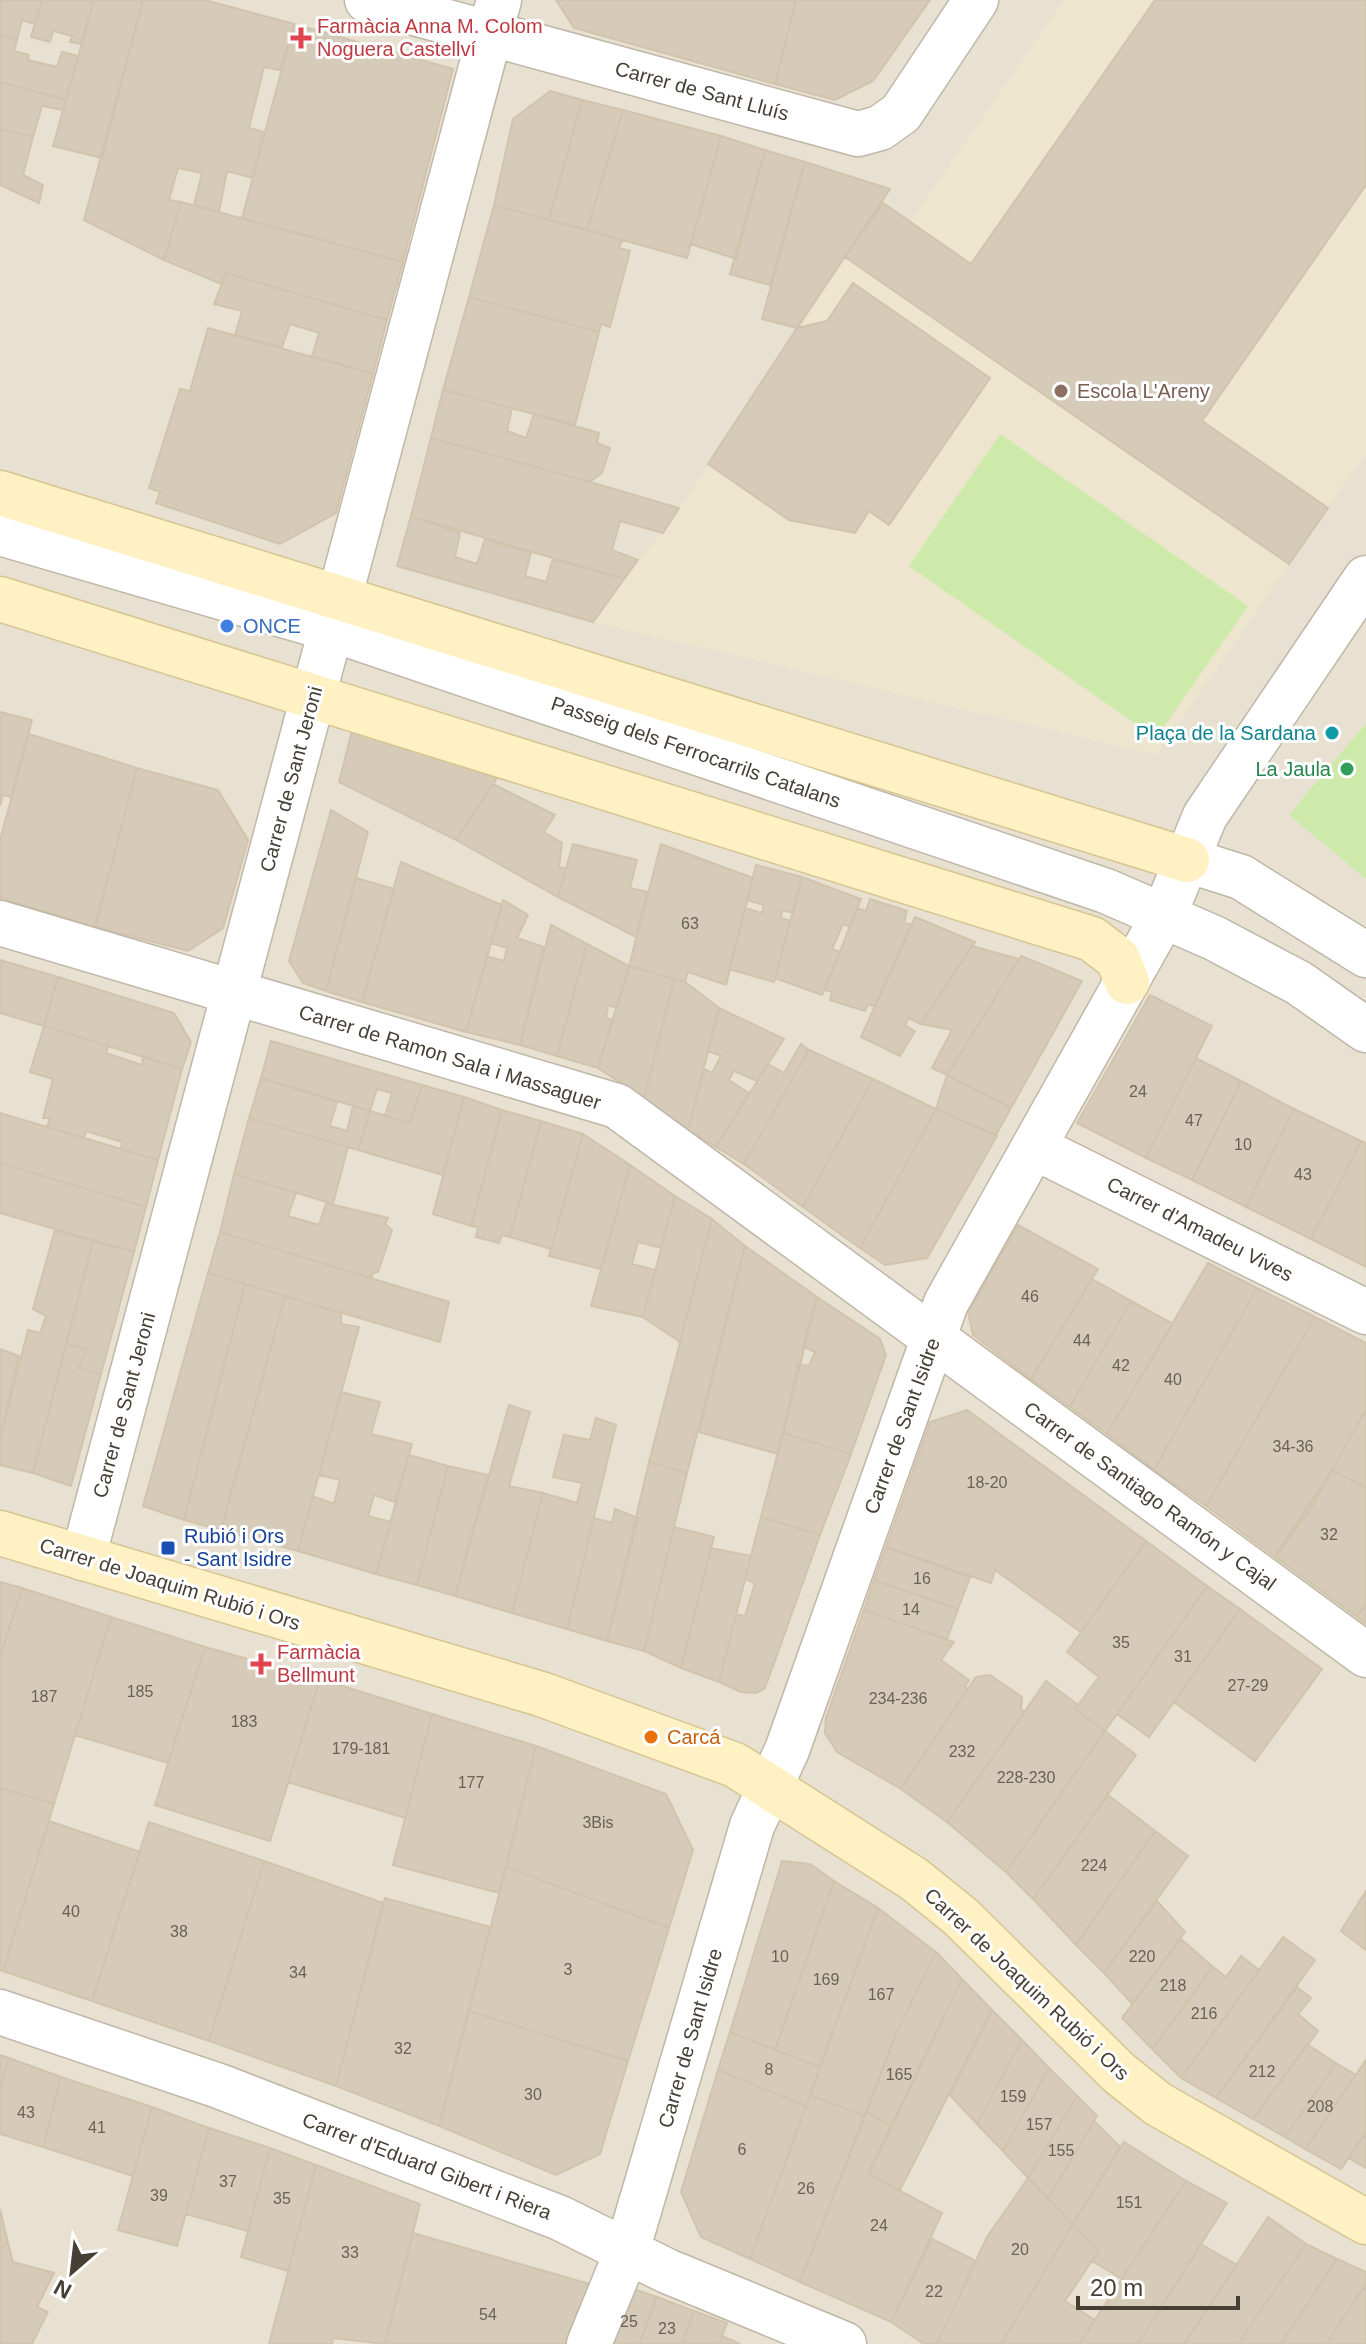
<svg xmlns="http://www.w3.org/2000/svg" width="1366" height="2344" font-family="Arial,sans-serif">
<rect width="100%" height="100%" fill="#f3efe4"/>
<path fill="#e8e1d2" d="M0,0h1366v2344h-1366z"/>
<path fill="#ede5cd" d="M1064,0h302v453l-209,302 -564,-133 45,-62 25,-27 220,-330 28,18z"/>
<path fill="#cdeaaa" d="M1000,434l248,172 -92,132 -247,-172z
M1366,723v156l-77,-64z"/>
<path fill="#d6cbb9" stroke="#d1c3ac" stroke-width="2" d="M0,0h42l-7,24 -13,-4 -5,20 -17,-5z
M42,0h52l-13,44 -11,-2 2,-6 -19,-5 -3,11 -19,-5z
M94,0h49l-41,158 -49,-12z
M143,0h62l89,24 -14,46 -16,-3 -15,61 15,4 -11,46 -26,-7 -8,41 -25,-7 8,-32 -24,-5 -9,32 12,2 -17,58 -80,-40z
M556,0h240l-21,84 -201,-56z
M796,0h134l-57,81 -38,19 -60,-16z
M1155,0h211v185l-164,236 126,87 -39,56 -444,-307 38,-54 88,61z
M294,24l159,45 -50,193 -161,-44z
M0,35l17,5 -3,11 15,4 -1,5 29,7 5,-15 16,4 -12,44 -66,-18z
M0,82l66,18 -3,10 -21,-4 -9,31 -33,-8z
M550,91l32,9 -33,120 -55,-15 19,-86z
M582,100l41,10 -36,120 -38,-10z
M623,110l98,26 -34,122 -100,-28z
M0,129l33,8 -10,38 20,10 -4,18 -39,-18z
M721,136l44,14 -29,109 -45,-15z
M765,150l40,12 -35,123 -40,-11z
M805,162l85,27 -93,139 -35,-9z
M181,202l222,60 -16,58 -161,-47 -5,11 -57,-24z
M494,205l128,35 -3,8 11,3 -20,76 -9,-3 -2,8 -130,-35z
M226,273l161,47 -14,54 -61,-18 7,-23 -29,-9 -8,23 -47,-12 7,-24 -28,-7z
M853,283l137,95 -101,147 -20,-14 -14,22 -66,-13 -81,-56 89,-136 30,-7z
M469,297l130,35 -24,93 -132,-35z
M208,328l165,46 -37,139 -56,31 -124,-41 4,-11 -11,-4 31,-99 10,2z
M443,390l69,18 -5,23 19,7 8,-24 65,19 -2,10 13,5 -8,25 -12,9 -159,-44z
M431,438l159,44 89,26 -16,25 -43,-12 -8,29 26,10 -14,19 -213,-63z
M411,516l49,17 -5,24 22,7 8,-25 46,14 -6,23 21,6 7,-23 71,20 -31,43 -196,-56z
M0,712l32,8 -21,77 -8,-2 -3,11z
M352,731l147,44 -43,65 -117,-58z
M29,734l108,34 -42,159 -95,-29v-58z
M137,768l81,22 30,50 -25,88 -35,23 -93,-24z
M493,784l62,31 -11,17 18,11 -3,24 7,2 -8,28 -102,-57z
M331,810l37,22 -42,159 -23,-8 -14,-22z
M573,844l64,16 -7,28 17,4 -11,45 -78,-40z
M661,844l92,34 -27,107 -38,-13 -3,10 -56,-16z
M401,862l101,43 -36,127 -104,-30z
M756,865l46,12 -9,36 -11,-3 -1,8 9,3 -16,61 -45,-13 16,-61 17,5 2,-8 -17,-5z
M802,877l59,22 -11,28 -7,-3 -11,25 8,3 -18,43 -47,-17z
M356,878l38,11 -32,113 -36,-11z
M870,899l37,12 -3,12 8,2 -37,82 -7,-3 -3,7 -35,-11 2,-8 -7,-2 32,-82 9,3z
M503,900l25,15 -11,23 27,9 -24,98 -54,-13 21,-76 17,5 3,-13 -16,-5z
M915,917l60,25 -54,82 -13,-6 -3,7 10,6 -15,25 -39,-19z
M551,925l36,19 -30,112 -37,-11z
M587,944l42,22 -12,42 -9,-3 -2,13 7,2 -15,48 -41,-12z
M972,946l47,13 -72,116 -15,-7 20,-38 -31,-6z
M1021,956l61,25 -71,127 -64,-33z
M0,960l58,17 -14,49 -44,-13z
M629,966l45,13 -30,119 -46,-30z
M58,977l116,36 17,29 -9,27 -138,-43z
M674,979l11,3 34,26 -31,122 -44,-32z
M1150,995l62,31 -66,132 -69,-35z
M719,1008l65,31 -27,42 -23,-10 -5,9 20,13 -33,54 -28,-17 16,-61 8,4 9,-17 -13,-5z
M44,1026l64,20 -2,7 36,12 1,-9 39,13 -24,91 -37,-11 1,-7 -36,-11 -2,7 -37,-11 3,-9h-7l10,-39 -23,-7z
M271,1041l151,44 -12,38 -25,-7 7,-23 -15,-4 -7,22 -109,-33z
M801,1044l8,6 -65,114 -28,-17 52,-83 16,9z
M809,1050l64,29 -70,128 -59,-43z
M1196,1058l45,23 -49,99 -46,-22z
M947,1075l64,33 -15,27 -60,-26z
M261,1078l76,24 -7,24 17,5 6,-25 17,5 -12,39 -109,-32z
M873,1079l63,30 -76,139 -57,-41z
M1241,1081l53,28 -48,98 -54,-27z
M422,1085l42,12 -21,78 -85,-25 12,-39 40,12z
M464,1097l38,13 -31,116 -38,-12z
M936,1109l61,27 -70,122 -42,7 -25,-17z
M1294,1109l67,32 -50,98 -65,-32z
M502,1110l39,11 -31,116 -8,-2 -3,8 -23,-6 2,-10 -7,-1z
M0,1113l158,47 -12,47 -146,-44z
M249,1118l99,29 -15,57 -99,-30z
M541,1121l42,13 -32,115 -41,-12z
M583,1134l47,31 -29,104 -52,-13z
M1361,1141l5,2v124l-55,-28z
M0,1163l146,44 -12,45 -134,-39z
M630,1165l45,31 -14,52 -23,-6 -6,22 23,6 -12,47 -52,-11z
M234,1174l62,19 -8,23 31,9 7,-22 62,15 -3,6 7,6 -14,42 -5,1 -2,5 -151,-46z
M675,1196l37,23 -32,123 -37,-25z
M712,1219l33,27 -58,227 -38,-11z
M1018,1225l80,44 -67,110 -58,-44 -5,-23z
M55,1230l38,11 -60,232 -33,-8v-26l28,-109 12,3 6,-17 -13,-7z
M220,1232l229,70 -9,40 -232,-69z
M93,1241l41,11 -33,122 -22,-6 7,-19 -20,-5z
M745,1246l72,51 -39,157 -79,-22z
M1208,1263l49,25 -103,182 -47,-36z
M208,1273l37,11 -61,236 -41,-14z
M1092,1279l39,22 -61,106 -39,-28z
M245,1284l40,12 -64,234 -37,-10z
M1257,1288l58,29 -109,189 -52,-36z
M285,1296l56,17v11l18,3 -61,224 -77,-21z
M817,1297l63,42 6,16 -35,99 -68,-21 15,-69 11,2 6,-14 -12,-5z
M1131,1301l42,23 -66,110 -37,-27z
M1315,1317l51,26v66l-56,101 -35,47 -69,-51z
M66,1344l20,5 -7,19 22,6 -30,112 -38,-13z
M0,1349l19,7 -19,83z
M341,1392l39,10 -9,32 41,10 -17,58 -21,-7 -6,21 23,6 -15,52 -78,-23 15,-55 21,8 6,-24 -21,-5z
M509,1405l21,7 -21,74 34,7 -31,120 -57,-17z
M1366,1409v79l-34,-18z
M967,1410l179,131 -65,91 -86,-62 -4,13 -105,-36 44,-125z
M596,1418l20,7 -49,204 -55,-16 31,-120 34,10 5,-20 -29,-6 11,-42 26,5z
M783,1433l68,21 -31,81 -59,-18z
M409,1455l39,11 -31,119 -41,-11z
M649,1462l38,11 -43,178 -37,-10z
M448,1466l40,9 -33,121 -38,-11z
M1332,1470l34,18v115l-9,14 -82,-60z
M615,1509l23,9 -31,123 -40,-12 27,-111 18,5z
M761,1517l59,18 -52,145 -4,9 -8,4 -15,-1 -22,-10 17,-68 9,2 10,-33 -10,-4z
M674,1527l40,10 -33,131 -37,-17z
M1146,1541l61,45 -102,145 -30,-22 24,-32 -32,-25z
M886,1547l84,30 -12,32 -84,-29z
M711,1548l40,8 -32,126 -38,-14z
M874,1580l84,29 -11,30 -83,-29z
M0,1582l22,6 -22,69z
M1207,1586l33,23 -91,128 -32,-23z
M22,1588l89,29 -57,187 -54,-16v-131z
M1366,1603v21l-9,-7z
M1240,1609l82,60 -67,92 -81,-59z
M864,1610l90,32 -13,18 28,20 -4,7 3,2 -67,100 -64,-37 -12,-19 1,-15z
M111,1617l94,30 -37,116 -93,-28z
M205,1647l115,32 -50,162 -115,-36z
M990,1675l32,22 -1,12 4,3 -78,110 -46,-33 75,-112z
M320,1679l112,35 -27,104 -117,-36z
M1046,1681l32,24 -3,4 30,22 -99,141 -59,-50z
M432,1714l104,32 -37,147 -106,-28z
M1105,1731l31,24 -103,144 -27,-27z
M536,1746l130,48 27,56 -24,78 -163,-61z
M0,1788l54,16 -51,167 -3,-1z
M1108,1795l47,36 -79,114 -43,-46z
M49,1821l91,31 -48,149 -89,-30z
M149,1822l115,39 -55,180 -117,-40z
M1155,1831l33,25 -84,117 -28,-28z
M264,1861l119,42 -47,183 -127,-45z
M782,1861l28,3 24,17 -59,169 -45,-18z
M506,1867l163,61 -41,133 -159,-50z
M834,1881l44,27 -58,159 -45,-17z
M1366,1891v59l-25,-19z
M385,1898l105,29 -51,199 -103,-40z
M1157,1901l28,31 -53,72 -28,-31z
M878,1908l58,44 -41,84 -30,80 -55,-21z
M1283,1937l32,23 -99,138 -35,-20z
M1181,1939l32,28 -61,82 -30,-31z
M936,1952l26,27 -70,147 -26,-14 29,-76z
M1241,1956l18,14 -78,108 -29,-29 61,-82 13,10z
M962,1979l30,31 -92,180 -32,-16z
M1297,1987l14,11 -13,16 20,17 -65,88 -37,-21z
M992,2010l30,30 -45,84 -27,-29z
M469,2011l159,50 -28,93 -44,21 -117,-49z
M730,2032l90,35 -14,39 -88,-36z
M1022,2040l27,28 -46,83 -26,-27z
M1307,2044l29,19 -51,74 -32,-18z
M0,2055l9,3 -9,31z
M9,2058l52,19 -18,70 -43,-13v-45z
M1366,2060v72l-25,37 -36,-20z
M1336,2063l20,12 -51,74 -20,-12z
M1049,2068l28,28 -49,82 -25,-27z
M718,2070l88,36 -56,153 -49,-22 -20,-45z
M61,2077l91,30 -19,69 -90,-29z
M810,2095l55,21 -65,166 -50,-23z
M1077,2096l20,20 -49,83 -20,-21z
M152,2107l57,21 -32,118 -59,-16z
M866,2112l26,14 -24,48 74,39 -51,109 -91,-40z
M1094,2121l26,26 -47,77 -25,-25z
M209,2128l61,20 -22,83 -62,-17z
M1366,2132v36l-17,-10z
M1124,2142l62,39 -64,98 -30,-18 7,-11 -26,-26z
M270,2148l46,17 -28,106 -47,-14z
M316,2165l104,39 -35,140 -52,-6 -1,6h-63z
M1028,2178l45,46 -72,120h-64l50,-107z
M1186,2181l41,22 -89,141h-59z
M0,2209l8,34 -8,6z
M1268,2217l38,27 -68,100h-54z
M1073,2224l26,26 -34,51 30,19 -16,24h-78z
M413,2233l180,52 -17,59h-191z
M932,2239l44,22 -39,83h-13l-33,-22z
M8,2243l5,19 41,11 -17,34 11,5 -16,32h-32v-95z
M1201,2244l36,21 -53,79h-46z
M1306,2244l31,15 -56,85h-43z
M1337,2259l29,13v12l-40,60h-45z
M1366,2284v60h-40z
M623,2285l34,12 -18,47h-38z
M657,2297l37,14 -12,33h-43z
M694,2311l33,12 -8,21h-37z
M722,2336l18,8h-21z"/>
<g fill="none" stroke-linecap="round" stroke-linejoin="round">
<g stroke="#bfb7a7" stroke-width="47">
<path id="street" d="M367,0l491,134 22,-6 21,-15 75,-113
M0,533l331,96 775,262 108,47 85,45 67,47
M1187,860l54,17 125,78
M0,923l617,183 749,549
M1034,1147l332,165
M83,1558l416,-1558
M0,2012l219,74 341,132 107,53 177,73
M589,2344l38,-93 125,-425 35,-76 159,-447 218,-388 41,-99 161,-238"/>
</g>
<g stroke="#d6c491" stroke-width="47">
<path id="secondary" d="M0,493l1187,367
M0,599l1092,340 26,20 9,23
M0,1533l541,161 194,71 179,114 47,38 158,156 39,31 208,118"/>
</g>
<use href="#street" stroke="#fff" stroke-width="44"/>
<use href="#secondary" stroke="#fff1c3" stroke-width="44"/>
</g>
<g fill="#e0444e" stroke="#fff" stroke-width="3">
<path d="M297 26h8v8h8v8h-8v8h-8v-8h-8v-8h8z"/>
<path d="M257 1652h8v8h8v8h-8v8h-8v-8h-8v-8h8z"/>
</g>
<circle fill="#8d6e63" stroke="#fff" stroke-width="3" cx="1061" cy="391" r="8"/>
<circle fill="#3f7fe0" stroke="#fff" stroke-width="3" cx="227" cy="626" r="8"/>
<circle fill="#0f9aa8" stroke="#fff" stroke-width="3" cx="1332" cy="733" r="8"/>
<circle fill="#2e9e5b" stroke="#fff" stroke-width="3" cx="1347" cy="769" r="8"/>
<rect fill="#1a4fb4" stroke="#fff" stroke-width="3" x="160" y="1540" width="16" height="16" rx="4"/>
<circle fill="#e8710a" stroke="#fff" stroke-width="3" cx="651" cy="1737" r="8"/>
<g text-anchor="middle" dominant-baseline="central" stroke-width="6" stroke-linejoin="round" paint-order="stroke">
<g font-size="16" fill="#6a6255">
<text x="690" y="923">63</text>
<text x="1138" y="1091">24</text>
<text x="1194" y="1120">47</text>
<text x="1243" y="1144">10</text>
<text x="1303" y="1174">43</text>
<text x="1030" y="1296">46</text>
<text x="1082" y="1340">44</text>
<text x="1121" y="1365">42</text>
<text x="1173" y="1379">40</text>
<text x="1293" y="1446">34-36</text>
<text x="987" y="1482">18-20</text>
<text x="1329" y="1534">32</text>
<text x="922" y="1578">16</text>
<text x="911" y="1609">14</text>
<text x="1121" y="1642">35</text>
<text x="1183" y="1656">31</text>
<text x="1248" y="1685">27-29</text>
<text x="140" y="1691">185</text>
<text x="44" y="1696">187</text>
<text x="898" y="1698">234-236</text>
<text x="244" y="1721">183</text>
<text x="361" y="1748">179-181</text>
<text x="962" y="1751">232</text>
<text x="1026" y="1777">228-230</text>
<text x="471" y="1782">177</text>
<text x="598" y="1822">3Bis</text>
<text x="1094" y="1865">224</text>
<text x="71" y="1911">40</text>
<text x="179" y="1931">38</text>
<text x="780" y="1956">10</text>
<text x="1142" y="1956">220</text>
<text x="568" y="1969">3</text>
<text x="298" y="1972">34</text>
<text x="826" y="1979">169</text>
<text x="1173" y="1985">218</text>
<text x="881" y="1994">167</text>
<text x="1204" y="2013">216</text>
<text x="403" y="2048">32</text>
<text x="769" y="2069">8</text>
<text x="1262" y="2071">212</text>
<text x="899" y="2074">165</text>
<text x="533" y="2094">30</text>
<text x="1013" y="2096">159</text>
<text x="1320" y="2106">208</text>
<text x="26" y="2112">43</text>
<text x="1039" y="2124">157</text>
<text x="97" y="2127">41</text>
<text x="742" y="2149">6</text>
<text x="1061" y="2150">155</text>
<text x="228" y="2181">37</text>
<text x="806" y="2188">26</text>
<text x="159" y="2195">39</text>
<text x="282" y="2198">35</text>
<text x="1129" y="2202">151</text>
<text x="879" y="2225">24</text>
<text x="1020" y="2249">20</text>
<text x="350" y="2252">33</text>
<text x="934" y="2291">22</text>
<text x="488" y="2314">54</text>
<text x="629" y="2321">25</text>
<text x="667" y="2328">23</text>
</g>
<g font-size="20" fill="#be3a42" stroke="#fff" text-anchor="start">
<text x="317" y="26">Farmàcia Anna M. Colom<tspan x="317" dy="23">Noguera Castellví</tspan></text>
<text x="277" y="1652">Farmàcia<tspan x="277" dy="23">Bellmunt</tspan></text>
</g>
<g font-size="20" fill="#463f34" stroke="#fff">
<text transform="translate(702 91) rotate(15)">Carrer de Sant Lluís</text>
<text transform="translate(696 752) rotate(19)">Passeig dels Ferrocarrils Catalans</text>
<text transform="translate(291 779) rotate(-75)">Carrer de Sant Jeroni</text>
<text transform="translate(450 1057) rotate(17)">Carrer de Ramon Sala i Massaguer</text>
<text transform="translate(1200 1229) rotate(27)">Carrer d'Amadeu Vives</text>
<text transform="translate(124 1405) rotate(-75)">Carrer de Sant Jeroni</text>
<text transform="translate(902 1426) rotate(-70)">Carrer de Sant Isidre</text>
<text transform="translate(1150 1496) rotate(36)">Carrer de Santiago Ramón y Cajal</text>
<text transform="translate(170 1584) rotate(17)">Carrer de Joaquim Rubió i Ors</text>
<text transform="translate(1027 1984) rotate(43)">Carrer de Joaquim Rubió i Ors</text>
<text transform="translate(690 2038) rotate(-74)">Carrer de Sant Isidre</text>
<text transform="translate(427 2166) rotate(21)">Carrer d'Eduard Gibert i Riera</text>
</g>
<g font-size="20" fill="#785e54" stroke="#fff" text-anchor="start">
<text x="1077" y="391">Escola L'Areny</text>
</g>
<g font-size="20" fill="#366cbe" stroke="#fff" text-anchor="start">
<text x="243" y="626">ONCE</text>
</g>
<g font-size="20" fill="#0d838f" stroke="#fff" text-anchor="end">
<text x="1316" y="733">Plaça de la Sardana</text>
</g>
<g font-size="20" fill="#27864d" stroke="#fff" text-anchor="end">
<text x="1331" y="769">La Jaula</text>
</g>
<g font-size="20" fill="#164399" stroke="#fff" text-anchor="start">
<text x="184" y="1536">Rubió i Ors<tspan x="184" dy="23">- Sant Isidre</tspan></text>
</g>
<g font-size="20" fill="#c56008" stroke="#fff" text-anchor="start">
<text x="667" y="1737">Carcá</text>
</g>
</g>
<g transform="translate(72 2272) rotate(208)" stroke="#ffffff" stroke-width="6" paint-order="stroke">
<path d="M0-6L14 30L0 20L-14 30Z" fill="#463f34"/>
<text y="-12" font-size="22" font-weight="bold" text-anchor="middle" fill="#463f34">N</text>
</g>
<path d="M1078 2296v12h160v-12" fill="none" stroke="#463f34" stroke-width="4"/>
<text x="1090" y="2296" font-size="24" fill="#463f34" stroke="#ffffff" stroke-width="6" paint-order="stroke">20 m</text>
</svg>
